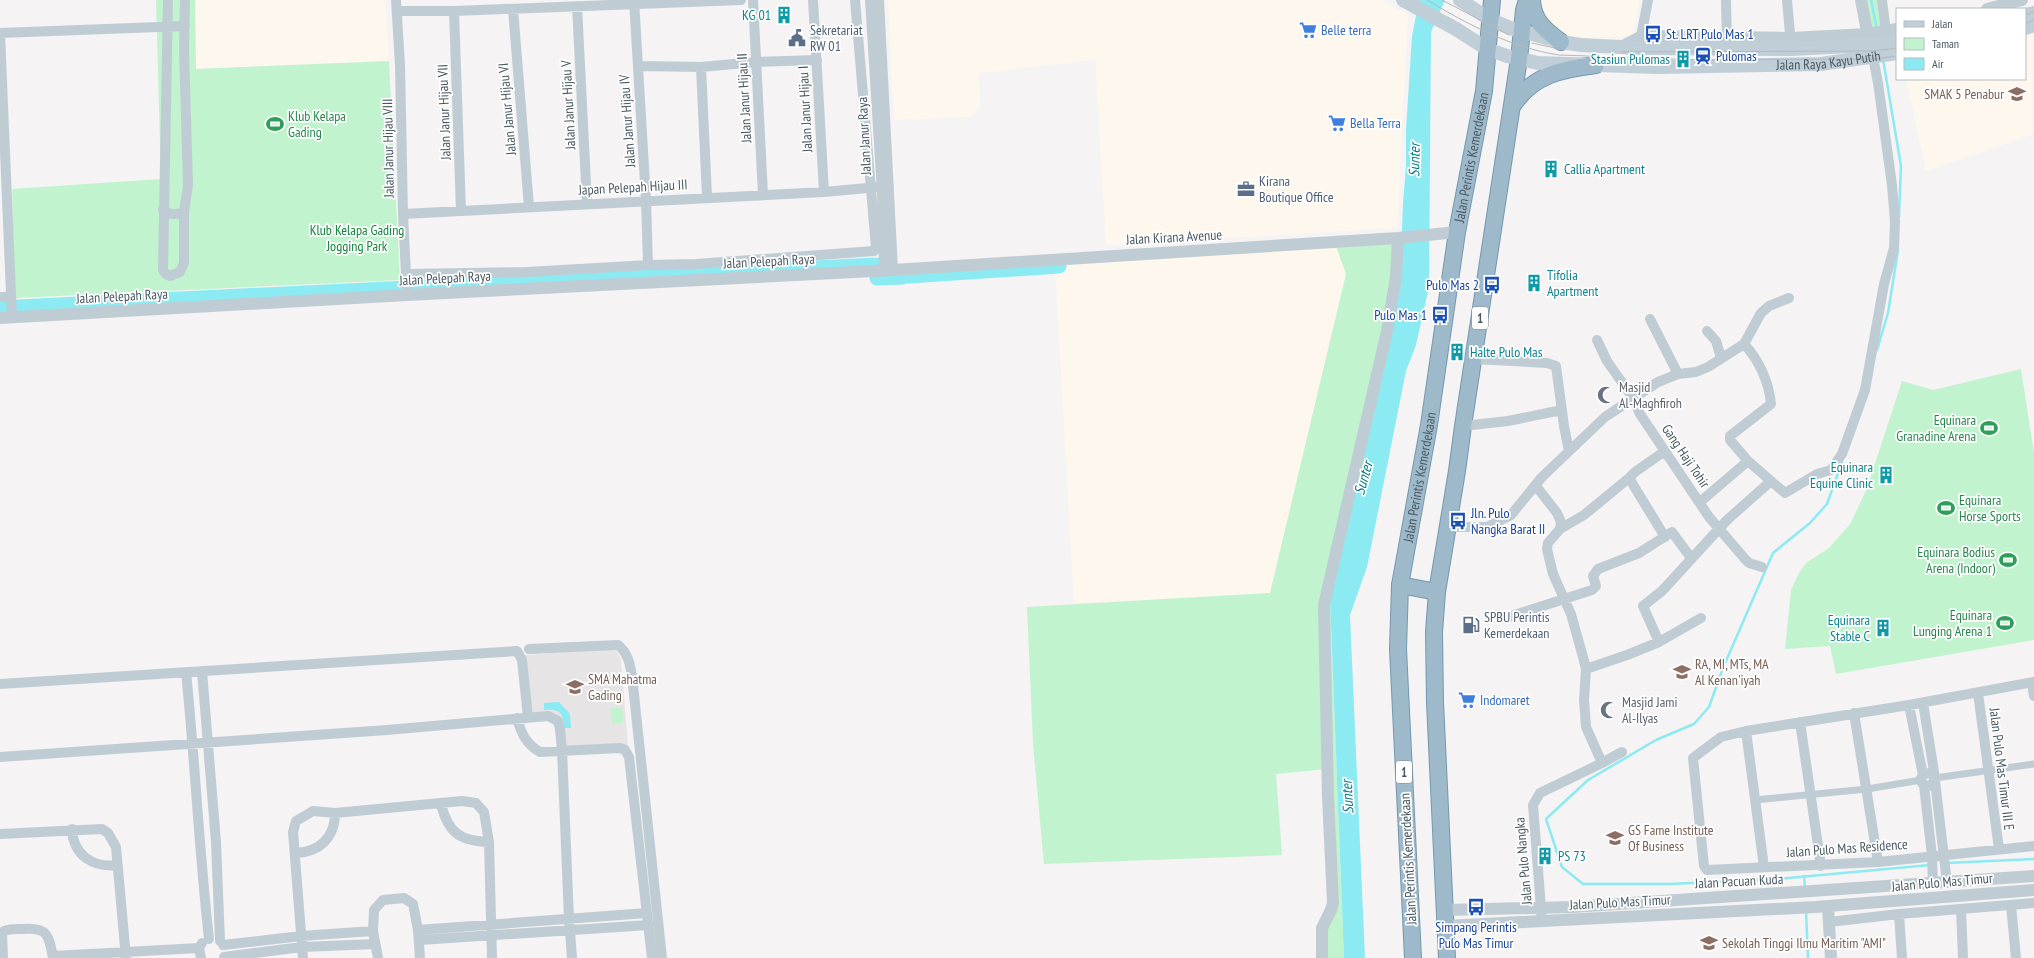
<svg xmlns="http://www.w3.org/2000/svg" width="2034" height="958" font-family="'PT Sans Narrow',sans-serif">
<rect width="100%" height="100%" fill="#f5f3f3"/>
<path fill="#fef7ee" d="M195,0h190l4,61 -193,8z
M888,0h494l26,15 -11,213 -291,17 -11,-185 -116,13 1,35 -9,9 -77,3z
M1540,0h99l-6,36 -55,2 -29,-9 -10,-22z
M2034,29v105l-108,37 -20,-92h119v-48z
M1336,246l10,28 -76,319 -196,10 -19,-337z"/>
<path fill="#e6e4e5" d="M607,649l10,3 4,8 7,87 -71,2 -2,-27 -26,-9 -4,-58z"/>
<path fill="#c1f3ce" d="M156,0h39l1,69 193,-8 11,219 -385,18 -3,-109 149,-10z
M1861,0h21l4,32 -19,2z
M1397,242l1,11 -68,346 14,359h-22l9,-48 -4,-141 -51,5 6,81 -238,9 -11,-120 -6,-137 243,-14 76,-319 -10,-28z
M2021,369l13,84v187l-198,34 -6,-28 -45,3 6,-59 9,-19 6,-8 23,-15 21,-24 16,-33 36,-110 31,9z
M622,707l1,16 -11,1 -2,-16z"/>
<path fill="#8ceaf2" d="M1419,0h26l-14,32 -2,255 -13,58 -10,26 -39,196 -17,48 15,343h-21l-14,-359 70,-316 3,-80 3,-36v-37l6,-94z
M559,702l11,12 1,14h-7c-1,-15 -3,-19 -20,-18v-7z"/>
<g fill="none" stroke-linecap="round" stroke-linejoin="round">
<path stroke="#8ceaf2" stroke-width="2.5" d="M1871,0l6,29
M1883,59l18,107 -2,51
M1877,350l11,-37 10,-63
M1842,462l-15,42 -17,19 -37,30 -50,115 -14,39 -15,17 -38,16 -68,40 -42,39 16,48 21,17h87l107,-5 153,-14
M1947,863l87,-4
M1804,876l1,12
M1806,911l2,47"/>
<path stroke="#8ceaf2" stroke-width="15" d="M909,276l150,-10
M877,278l26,-1
M18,307l858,-42
M0,308h5"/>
<g stroke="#7498af" stroke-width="18">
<g id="trunk">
<path d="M1532,0c1,21 13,30 29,42"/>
<path d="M1513,105c20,-30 49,-36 83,-40"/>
<path d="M1400,585l37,7"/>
<path id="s2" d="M1413,958l-15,-309 2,-64 29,-160 28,-193 27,-141 8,-91"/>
<path d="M1447,958l-12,-256 -1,-70 3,-40 20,-121 6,-45 56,-367 5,-49 3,-10"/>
</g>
</g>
<path stroke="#c0ccd3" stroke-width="7" d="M1935,778l99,-14
M1755,800l112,-11 54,-9"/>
<path stroke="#c0ccd3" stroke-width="10" d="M168,0l-5,270 3,4 4,2 10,-4 4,-9v-51l4,-27 -4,-136 1,-49
M396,0l4,65 3,149 4,81
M634,0l12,200 2,65
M753,0l10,195
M813,0l11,192
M870,0l12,192 2,79
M879,0l14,270
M1726,0l1,44
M1787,0l4,45
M1882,0l4,32
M577,6l10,197
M513,9l16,198
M397,11h57l287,-11
M454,11l7,200
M0,33l185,-7
M0,34l12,283
M1640,42l8,-42
M638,66l63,1 55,-5 61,-2
M701,67l6,130
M163,209c6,7 13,6 21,3
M403,214l421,-22 65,-6
M406,274l121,-2 121,-7 48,-1 178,-13 2,-3 -21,-248
M0,297h11
M1650,319l28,55
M1707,331l9,10 5,17
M1597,340l10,21 26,37 7,16 69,103 36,42 4,4 13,4
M1473,359l74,4 9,3 8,60 5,25
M1463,426l45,-5 54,-11
M1629,478l6,-6 30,-21
M1771,481l14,12 32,-19 14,-4 11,-16 23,-64 19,-106 10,-36 1,-26 -3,-37 -14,-102 -5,-26
M1536,486l21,27 4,9 -1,7 -12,14 -1,6 6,25 18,40 12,43 3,12 -2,31 2,27 16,36 -62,30 -7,12 9,116
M1700,502l48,-41
M1448,527h39l24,-12 31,-38 63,-60 53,-35 20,-8 18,-2 12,-5 36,-23 17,-31 8,-7 20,-8
M1560,529l24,-14 45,-37 36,59
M1505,618l87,-28 4,-4 -3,-10 5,-7 41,-16 33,-21 19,26
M1659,642l-16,-36 19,-15 65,-71 44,-39 -23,-20 -18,-21v-4l41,-32c-2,-22 -12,-44 -27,-60
M529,649l89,-4c10,8 12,19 14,31l30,282
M1586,669l41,-14 32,-13 42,-24
M202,671l14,171 4,99
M186,672c9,89 13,178 23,267
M2034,682l-125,23 -163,26 -25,6 -28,21 11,108 3,4 171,-8 156,-16
M2032,683l2,13
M0,684l517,-33 5,9 6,57
M1978,693l21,156
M1923,703l12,75 -3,7 -6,1 -4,-3 -1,-5 3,-4 6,-1 4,3
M1909,705l14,70
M1854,713l24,149
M517,718c4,15 9,26 23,34l80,-4 5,2 4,7 23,201
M1800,722l21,144
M1746,731l18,136
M0,757l387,-27 161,-14 10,5 2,8 2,21 7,169 3,39
M1602,763l20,-11
M1935,781l12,102
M1924,785l8,71 1,28
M441,804c7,29 19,37 48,38
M72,829c1,26 21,39 45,36
M0,834l102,-5 6,4 8,14 10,111
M296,853c24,-1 39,-16 39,-40
M2011,905l5,53
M1961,909l2,49
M1899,914l3,44
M1829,922l70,-8 135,-11
M418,930l229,-17
M420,940l229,-15
M223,945l78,-9 72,-5
M53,956l146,-8
M224,957l78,-10 73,-3
M3,958l-1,-24 2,-3c6,-3 13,-2 20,-2 24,-2 25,7 29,29
M201,958l-2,-10 3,-5
M303,958l-10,-126 3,-11 17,-10 22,2 127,-12 14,2 8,9 5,30 3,116
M378,958l-5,-27 1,-21 9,-10 21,-2 9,6 5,26 2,28"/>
<path stroke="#c0ccd3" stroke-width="12" d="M1861,0l8,42
M1987,9l35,-9
M1621,47l21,-11 149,2 76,-4 30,-5
M0,318l407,-23 486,-25 505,-32 59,-6
M1828,907l3,51
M1445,910l128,-3 461,-31
M1446,926l369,-19 219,-17
M1322,958v-30l9,-18 2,-7 -5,-107 -4,-191 63,-274 9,-54 2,-39"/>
<g stroke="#c0ced7" stroke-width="14">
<path id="s1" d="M1403,0l53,29 31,20 20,7 31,7 119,4 164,-3 76,-11"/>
<path d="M1460,0l29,19 21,9 51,14 20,3 58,3 152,1 78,-4 28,-3"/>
<path d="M2025,15l9,-2"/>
<path d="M2025,28l9,-3"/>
</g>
<use href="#trunk" stroke="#9ebaca" stroke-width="16"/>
<path stroke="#b5b9bd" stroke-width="1" d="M1427,0c40,24 85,48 132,55l144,5 171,-1 23,-3
M1442,0l67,35
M2025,15l9,-3
M2025,23l9,-3
M1532,43l27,6
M1621,52l253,-1 23,-3"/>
</g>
<defs>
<g id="building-bare" transform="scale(1.38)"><path d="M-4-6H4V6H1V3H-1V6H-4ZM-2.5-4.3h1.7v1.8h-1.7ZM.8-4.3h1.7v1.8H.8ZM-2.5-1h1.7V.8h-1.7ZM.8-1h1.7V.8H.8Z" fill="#0f9aa8" stroke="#fff" stroke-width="2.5" paint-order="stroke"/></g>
<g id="supermarket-bare" transform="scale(1.38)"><path d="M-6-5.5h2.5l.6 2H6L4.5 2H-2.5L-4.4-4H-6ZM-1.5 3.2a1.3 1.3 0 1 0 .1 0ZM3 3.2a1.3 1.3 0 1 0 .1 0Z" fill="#3f7fe0" stroke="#fff" stroke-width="2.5" paint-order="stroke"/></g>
<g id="bus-bare" transform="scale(1.38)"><path d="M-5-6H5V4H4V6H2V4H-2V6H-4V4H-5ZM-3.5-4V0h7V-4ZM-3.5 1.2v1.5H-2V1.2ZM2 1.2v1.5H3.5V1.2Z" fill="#1a4fb4" stroke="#fff" stroke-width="2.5" paint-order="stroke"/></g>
<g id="civic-bare" transform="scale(1.38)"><path d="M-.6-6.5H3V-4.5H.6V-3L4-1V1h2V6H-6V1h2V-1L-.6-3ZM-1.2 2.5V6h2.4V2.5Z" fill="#5c6f8a" stroke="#fff" stroke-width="2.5" paint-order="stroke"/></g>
<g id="station-bare" transform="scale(1.38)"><path d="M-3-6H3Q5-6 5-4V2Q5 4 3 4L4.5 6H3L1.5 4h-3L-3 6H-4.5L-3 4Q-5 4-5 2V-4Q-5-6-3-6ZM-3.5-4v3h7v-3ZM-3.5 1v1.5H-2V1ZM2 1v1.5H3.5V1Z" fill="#1a4fb4" stroke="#fff" stroke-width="2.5" paint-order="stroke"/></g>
<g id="school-bare" transform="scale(1.38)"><path d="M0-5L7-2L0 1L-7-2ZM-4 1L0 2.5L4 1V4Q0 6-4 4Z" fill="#8d6e63" stroke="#fff" stroke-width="2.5" paint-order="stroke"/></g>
<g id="stadium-bare" transform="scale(1.38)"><path d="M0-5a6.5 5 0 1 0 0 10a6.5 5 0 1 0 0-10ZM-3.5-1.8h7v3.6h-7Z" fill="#2e9e5b" stroke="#fff" stroke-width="2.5" paint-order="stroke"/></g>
<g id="office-bare" transform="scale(1.38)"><path d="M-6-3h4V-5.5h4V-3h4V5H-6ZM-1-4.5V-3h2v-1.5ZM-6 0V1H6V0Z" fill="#5c6f8a" stroke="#fff" stroke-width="2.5" paint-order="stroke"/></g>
<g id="mosque-bare" transform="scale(1.38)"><path d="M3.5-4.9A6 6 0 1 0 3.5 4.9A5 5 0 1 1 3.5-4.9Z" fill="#6b7280" stroke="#fff" stroke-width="2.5" paint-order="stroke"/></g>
<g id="fuel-bare" transform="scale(1.38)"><path d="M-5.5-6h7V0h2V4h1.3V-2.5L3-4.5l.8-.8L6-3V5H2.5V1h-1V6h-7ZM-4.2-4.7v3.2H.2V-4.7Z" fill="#5c6f8a" stroke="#fff" stroke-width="2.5" paint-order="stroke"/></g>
<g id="university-bare" transform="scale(1.38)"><path d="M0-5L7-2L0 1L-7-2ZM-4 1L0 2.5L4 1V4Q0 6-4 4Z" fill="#8d6e63" stroke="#fff" stroke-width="2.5" paint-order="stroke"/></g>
</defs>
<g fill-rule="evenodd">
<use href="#building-bare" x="784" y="15"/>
<use href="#supermarket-bare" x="1308" y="30"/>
<use href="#bus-bare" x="1653" y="34"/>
<use href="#civic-bare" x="797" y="38"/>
<use href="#station-bare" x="1703" y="56"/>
<use href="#building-bare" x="1683" y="59"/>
<use href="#school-bare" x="2017" y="94"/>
<use href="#supermarket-bare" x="1337" y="123"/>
<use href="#stadium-bare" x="275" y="124"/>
<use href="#building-bare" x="1551" y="169"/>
<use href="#office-bare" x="1246" y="189"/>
<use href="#building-bare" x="1534" y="283"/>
<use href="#bus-bare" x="1492" y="285"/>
<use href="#bus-bare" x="1440" y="315"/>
<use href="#building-bare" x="1457" y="352"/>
<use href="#mosque-bare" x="1606" y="395"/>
<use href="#stadium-bare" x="1989" y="428"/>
<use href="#building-bare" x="1886" y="475"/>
<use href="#stadium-bare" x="1946" y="508"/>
<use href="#bus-bare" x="1458" y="521"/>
<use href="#stadium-bare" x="2008" y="560"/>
<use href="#stadium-bare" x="2005" y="623"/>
<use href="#fuel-bare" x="1471" y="625"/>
<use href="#building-bare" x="1883" y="628"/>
<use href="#school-bare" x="1682" y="672"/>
<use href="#school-bare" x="575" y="687"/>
<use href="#supermarket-bare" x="1467" y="700"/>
<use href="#mosque-bare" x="1609" y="710"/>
<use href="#university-bare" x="1615" y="838"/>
<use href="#building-bare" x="1545" y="856"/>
<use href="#bus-bare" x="1476" y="907"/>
<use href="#university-bare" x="1709" y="943"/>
</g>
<g text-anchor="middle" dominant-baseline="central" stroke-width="3.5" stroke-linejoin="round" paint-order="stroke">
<g fill="#fff" stroke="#808b91" stroke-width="1">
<rect x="1472" y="307" width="16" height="22" rx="3"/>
<rect x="1396" y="761" width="16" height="22" rx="3"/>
</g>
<g font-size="13" font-weight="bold" fill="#495962">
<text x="1480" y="318">1</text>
<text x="1404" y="772">1</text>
</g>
<g font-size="14" fill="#0d838f" stroke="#fff" text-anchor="end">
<text x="771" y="15">KG 01</text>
<text x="1670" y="59">Stasiun Pulomas</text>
<text x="1564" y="169" text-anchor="start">Callia Apartment</text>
<text x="1547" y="275" text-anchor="start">Tifolia<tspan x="1547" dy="16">Apartment</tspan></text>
<text x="1470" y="352" text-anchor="start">Halte Pulo Mas</text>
<text x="1873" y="467">Equinara<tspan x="1873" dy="16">Equine Clinic</tspan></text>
<text x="1870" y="620">Equinara<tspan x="1870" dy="16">Stable C</tspan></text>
<text x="1558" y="856" text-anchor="start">PS 73</text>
</g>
<g font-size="14" fill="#4e5e75" stroke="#fff" text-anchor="start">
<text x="810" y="30">Sekretariat<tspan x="810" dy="16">RW 01</tspan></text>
<text x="1259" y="181">Kirana<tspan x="1259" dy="16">Boutique Office</tspan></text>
<text x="1484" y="617">SPBU Perintis<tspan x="1484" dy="16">Kemerdekaan</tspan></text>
</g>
<g font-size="14" fill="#366cbe" stroke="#fff" text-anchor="start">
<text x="1321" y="30">Belle terra</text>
<text x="1350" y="123">Bella Terra</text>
<text x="1480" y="700">Indomaret</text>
</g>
<g font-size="14" fill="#164399" stroke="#fff" text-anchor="start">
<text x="1666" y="34">St. LRT Pulo Mas 1</text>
<text x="1716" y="56">Pulomas</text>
<text x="1479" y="285" text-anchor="end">Pulo Mas 2</text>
<text x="1427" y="315" text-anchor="end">Pulo Mas 1</text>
<text x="1471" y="513">Jln. Pulo<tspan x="1471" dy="16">Nangka Barat II</tspan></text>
<text x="1476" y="927" text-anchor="middle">Simpang Perintis<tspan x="1476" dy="16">Pulo Mas Timur</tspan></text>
</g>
<g font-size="14" fill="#495962" stroke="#fff">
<text stroke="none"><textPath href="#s1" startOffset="441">Jalan Raya Kayu Putih</textPath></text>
<text transform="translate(744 98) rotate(-93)">Jalan Janur Hijau II</text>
<text transform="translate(568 105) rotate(-93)">Jalan Janur Hijau V</text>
<text transform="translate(507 109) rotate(-95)">Jalan Janur Hijau VI</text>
<text transform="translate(805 109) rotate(-93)">Jalan Janur Hijau I</text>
<text transform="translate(444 112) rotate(-92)">Jalan Janur Hijau VII</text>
<text transform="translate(627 121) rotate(-94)">Jalan Janur Hijau IV</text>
<text transform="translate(864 136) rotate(-93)">Jalan Janur Raya</text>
<text transform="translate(388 148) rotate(-91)">Jalan Janur Hijau VIII</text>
<text stroke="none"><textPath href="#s2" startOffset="807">Jalan Perintis Kemerdekaan</textPath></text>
<text transform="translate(633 187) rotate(-3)">Japan Pelepah Hijau III</text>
<text transform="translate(1174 237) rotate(-3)">Jalan Kirana Avenue</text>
<text transform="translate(769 261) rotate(-3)">Jalan Pelepah Raya</text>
<text transform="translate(445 278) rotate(-3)">Jalan Pelepah Raya</text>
<text transform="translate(122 296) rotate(-3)">Jalan Pelepah Raya</text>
<text transform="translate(1686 456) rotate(56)">Gang Haji Tohir</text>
<text stroke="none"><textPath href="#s2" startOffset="483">Jalan Perintis Kemerdekaan</textPath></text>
<text transform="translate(2002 769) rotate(83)">Jalan Pulo Mas Timur III E</text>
<text transform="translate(1847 848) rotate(-4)">Jalan Pulo Mas Residence</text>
<text transform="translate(1408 859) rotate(-93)">Jalan Perintis Kemerdekaan</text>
<text transform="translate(1523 861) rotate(-95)">Jalan Pulo Nangka</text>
<text transform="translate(1739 881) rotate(-3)">Jalan Pacuan Kuda</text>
<text transform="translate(1942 882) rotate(-5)">Jalan Pulo Mas Timur</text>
<text transform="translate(1620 902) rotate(-3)">Jalan Pulo Mas Timur</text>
</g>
<g font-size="14" fill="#785e54" stroke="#fff" text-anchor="start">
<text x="2004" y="94" text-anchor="end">SMAK 5 Penabur</text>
<text x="1695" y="664">RA, MI, MTs, MA<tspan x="1695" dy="16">Al Kenan'iyah</tspan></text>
<text x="588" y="679">SMA Mahatma<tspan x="588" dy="16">Gading</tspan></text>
<text x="1628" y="830">GS Fame Institute<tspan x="1628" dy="16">Of Business</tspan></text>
<text x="1722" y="943">Sekolah Tinggi Ilmu Maritim "AMI"</text>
</g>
<g font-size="14" fill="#27864d" stroke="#fff" text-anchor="end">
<text x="288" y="116" text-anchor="start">Klub Kelapa<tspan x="288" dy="16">Gading</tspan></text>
<text x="1976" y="420">Equinara<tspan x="1976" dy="16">Granadine Arena</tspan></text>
<text x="1959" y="500" text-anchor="start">Equinara<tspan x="1959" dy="16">Horse Sports</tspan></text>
<text x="1995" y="552">Equinara Bodius<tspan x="1995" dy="16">Arena (Indoor)</tspan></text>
<text x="1992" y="615">Equinara<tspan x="1992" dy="16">Lunging Arena 1</tspan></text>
</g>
<g font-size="14" fill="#13843d" stroke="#fff">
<text x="357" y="230">Klub Kelapa Gading<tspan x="357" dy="16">Jogging Park</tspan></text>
</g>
<g font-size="14" fill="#5b616d" stroke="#fff" text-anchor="start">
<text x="1619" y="387">Masjid<tspan x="1619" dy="16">Al-Maghfiroh</tspan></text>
<text x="1622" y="702">Masjid Jami<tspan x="1622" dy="16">Al-Ilyas</tspan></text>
</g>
<g font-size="15" font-style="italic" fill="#097d87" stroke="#fff">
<text transform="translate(1414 160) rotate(-89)">Sunter</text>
<text transform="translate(1363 478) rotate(-74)">Sunter</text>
<text transform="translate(1347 797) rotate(-93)">Sunter</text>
</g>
</g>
<rect x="1896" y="8" width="130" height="72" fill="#ffffff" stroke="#b6bdc0"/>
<rect x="1904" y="21" width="20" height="6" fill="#c0ced7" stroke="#b6bdc0"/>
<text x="1932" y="28" font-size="12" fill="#495962">Jalan</text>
<rect x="1904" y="38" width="20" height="12" fill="#c1f3ce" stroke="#b6bdc0"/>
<text x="1932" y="48" font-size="12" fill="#495962">Taman</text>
<rect x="1904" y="58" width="20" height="12" fill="#8ceaf2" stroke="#b6bdc0"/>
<text x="1932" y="68" font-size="12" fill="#495962">Air</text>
</svg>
